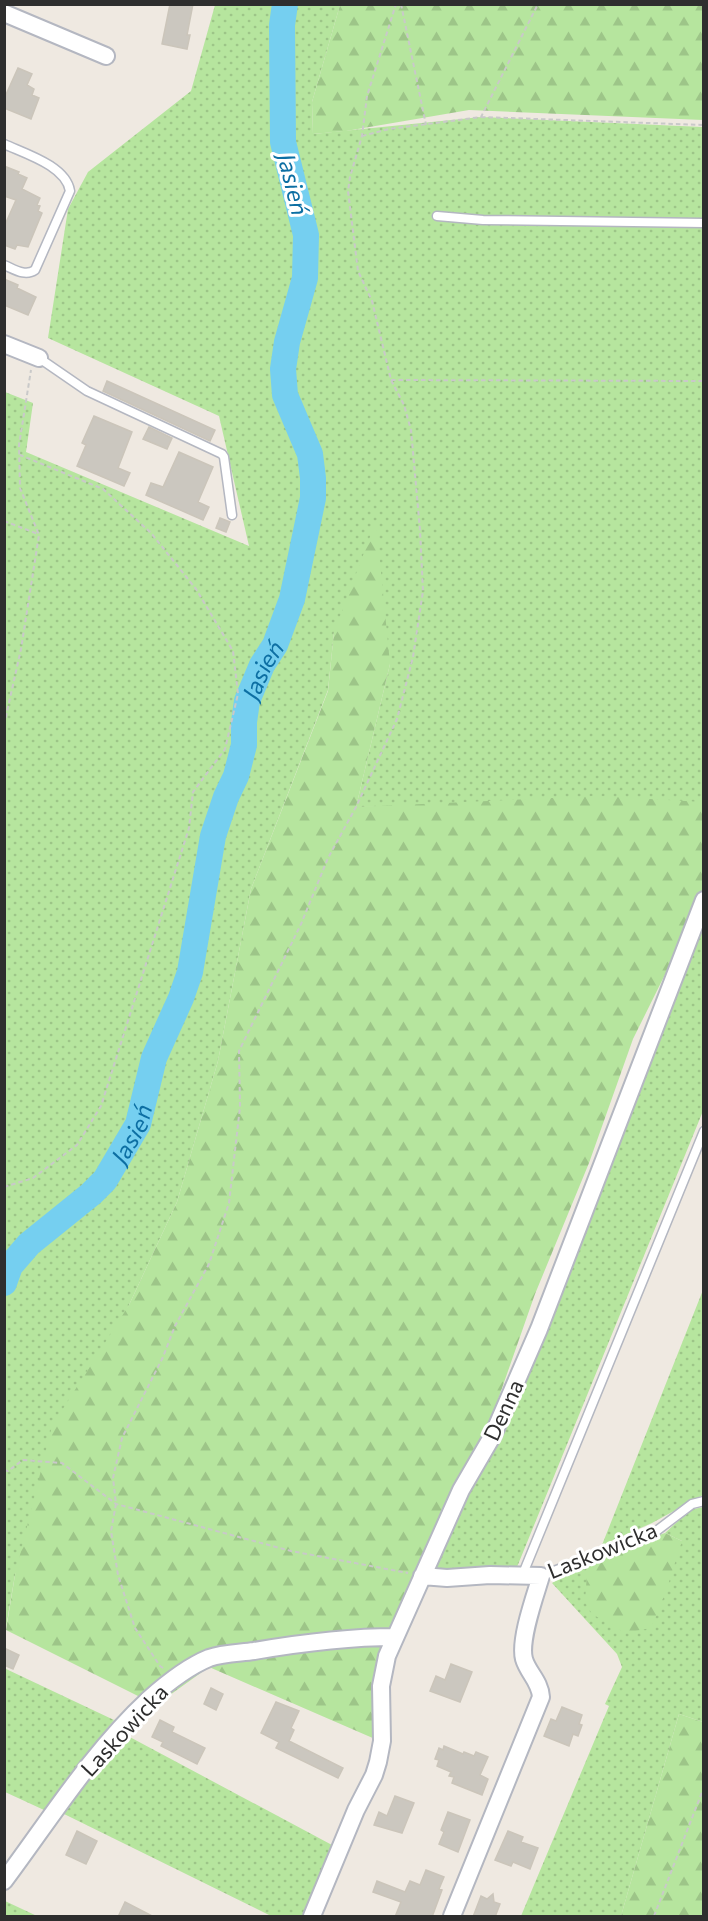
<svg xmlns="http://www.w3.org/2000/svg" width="708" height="1921" font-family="Commissioner,sans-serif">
<defs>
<pattern id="grass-dots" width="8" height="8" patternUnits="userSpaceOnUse" patternTransform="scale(1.5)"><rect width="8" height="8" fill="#b6e59e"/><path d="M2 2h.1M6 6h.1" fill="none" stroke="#9dc588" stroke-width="1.8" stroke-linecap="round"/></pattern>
<pattern id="forest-firs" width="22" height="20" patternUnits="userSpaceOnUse" patternTransform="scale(1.5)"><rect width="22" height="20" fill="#b6e59e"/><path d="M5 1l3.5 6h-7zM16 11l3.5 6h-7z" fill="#9dc588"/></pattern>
</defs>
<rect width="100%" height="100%" fill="#efe9e1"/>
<path fill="url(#grass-dots)" d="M215,5h125l-28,97 1,32 168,-17 222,10v678l-347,2 34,-143 -56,-32 -6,58 -77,199 -33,172 -41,141 -48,103 -114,270 -10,58v-1241l28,11 -7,49 223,94 -30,-130 -171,-78 20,-129 20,-37 103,-81z
M703,920v191l-186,456 -80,3 -2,-7 78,-156 83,-201z
M703,1290v205l-51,28 -50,22z
M703,1507v215l-24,-8 -58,202h-100l88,-210 -4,-2 17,-37 -5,-13 -65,-71 46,-27 84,-15 -17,-8 25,-23z
M4,1668l110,52 -70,90 -39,-18z
M126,1735l206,110 -29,71h-32l-211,-104z
M4,1901h1l32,15h-32z"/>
<path fill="url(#forest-firs)" d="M340,5h363v115l-234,-10 -123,21 -33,3 -1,-32z
M376,521l14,143 -34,143 241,-11 106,6v96l-70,141 -44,124 -54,131 -48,137 -106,223 -6,85 -166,-72 -53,38 -150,-75 9,-55 37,-149 77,-121 48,-103 41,-141 33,-172 77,-198 6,-59z
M665,1533l17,8 -16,50 -15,37 -26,5 -33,-19 -7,-12 2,-29 11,-17z
M679,1714l24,8v194h-82z"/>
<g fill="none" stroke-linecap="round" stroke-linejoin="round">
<path stroke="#75cff0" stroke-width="26" id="s1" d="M4,1283l6,-17 19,-22 62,-50 14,-14 33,-56 16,-66 27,-60 9,-26 23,-136 13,-39 10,-21 8,-31v-23l3,-21 15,-36 13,-20 17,-46 21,-101v-20l-3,-24 -25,-59 -2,-26 4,-27 18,-64 1,-43 -23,-93 -1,-117 3,-21"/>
</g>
<path fill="#cbc7bf" stroke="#cbc5ba" stroke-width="1.5" d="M170,4h23l-6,31h3l-3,14 -25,-5z
M18,68l14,6 -5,11 7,4 -2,6 7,3 -8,21 -27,-11v-9z
M4,166l15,6 -1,2 9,4 -5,11 18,9 -3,7 3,1 -2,5 4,2 -14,34 -11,-2 -2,4 -11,-4v-18l12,-27 -12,-4z
M4,279l14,6 -1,3 19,9 -8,18 -24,-10z
M107,381l108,49 -5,11 -107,-50z
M94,416l38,16 -14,36 12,5 -6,13 -47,-20 9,-21 -4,-2z
M149,427l23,11 -5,11 -24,-10z
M179,452l34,15 -15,35 11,5 -6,13 -57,-25 5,-12 12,4z
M220,518l10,4 -4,10 -10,-4z
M4,1648l15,7 -6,14 -9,-4z
M451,1664l21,8 -12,30 -30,-11 6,-15 9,4z
M211,1688l12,6 -7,16 -12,-6z
M276,1702l23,9 -8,17 3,2 -5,11 54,27 -5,10 -62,-30 3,-6 -18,-9z
M562,1707l20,8 -3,9 3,1 -4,11 -5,-2 -4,12 -25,-10 7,-17 5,2z
M160,1720l14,7 -2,5 33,16 -8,16 -36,-18 2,-4 -11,-5z
M444,1746l19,8 1,-2 10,4 2,-4 12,5 -8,18 8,4 -6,16 -30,-12 2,-6 -5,-1 2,-4 -14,-6 2,-6 -4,-1 4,-11 4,2z
M395,1796l19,7 -12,30 -28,-8 5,-13 8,4z
M448,1812l22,8 -12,32 -19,-8 5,-12 -3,-2z
M77,1831l20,10 -11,23 -20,-9z
M508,1831l15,6 -2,5 17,6 -8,21 -17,-7 -2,4 -16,-6z
M426,1870l18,7 -5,12 3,1 -10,27h-37l6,-15 -28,-10 4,-11 28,11 5,-11 10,4z
M493,1894l1,8 6,2 -5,13h-22l8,-21 6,3z
M125,1902l29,15h-36z"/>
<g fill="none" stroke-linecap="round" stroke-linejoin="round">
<g stroke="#b4b7c1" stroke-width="11">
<path id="lane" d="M4,144c22,10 62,22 66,47l-35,79c-10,7 -21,-1 -31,-5
M437,216l46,4 221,3
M39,358l48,33 135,63 2,3 8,58
M522,1576l182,-445
M541,1576l114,-44 37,-28 12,-3"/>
</g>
<g stroke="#b4b7c1" stroke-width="20">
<path id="street" d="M4,13l102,43
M4,344l35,14
M422,1576l25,2 43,-3 51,1c-6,20 -22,64 -17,83 4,14 16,22 17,38l-89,219
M4,1881c47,-63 88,-129 145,-182 18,-16 38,-32 60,-41 14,-5 31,-5 45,-7 47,-8 94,-14 141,-14
M312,1916l44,-106 18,-35 4,-13 4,-21 -1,-55 6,-30 74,-166 32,-55 46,-106 165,-429"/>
</g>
<path stroke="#c9c9c9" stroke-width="2" stroke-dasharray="4.5 3" stroke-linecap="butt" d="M401,4l25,121
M481,117l223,8
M362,136l27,-7 92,-12 57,-113
M391,380l313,1
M4,521l34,13
M4,725l17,-76 18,-114 -19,-47 -1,-43 12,-75
M4,1187l29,-9 44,-33 24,-39 88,-278 4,-36 32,-43 13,-55 -5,-43 -37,-62 -45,-56 -48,-44 -83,-34
M4,1470l4,1 15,-11 39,3 54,41 175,47 117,22
M163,1668l-3,-2 -25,-38 -17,-53 -7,-44 5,-27 -3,-26 9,-40 41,-81 12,-31 34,-62 20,-61 11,-96 -1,-56 62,-127 27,-66 28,-51 41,-88 16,-62 10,-66 -3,-61 -9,-100 -7,-25 -13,-25 -19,-79 -14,-30 -10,-80 2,-14 12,-41 5,-40 29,-92
M654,1916l50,-129"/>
<use href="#lane" stroke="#fff" stroke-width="8"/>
<use href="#street" stroke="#fff" stroke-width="16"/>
</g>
<g text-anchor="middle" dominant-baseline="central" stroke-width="6" stroke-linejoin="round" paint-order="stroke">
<g font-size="22" fill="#2e2e2e" stroke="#fff">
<text transform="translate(503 1410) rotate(-65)">Denna</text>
<text transform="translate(602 1550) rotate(-22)">Laskowicka</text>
<text transform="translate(124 1730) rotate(-47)">Laskowicka</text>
</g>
<g font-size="24" font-style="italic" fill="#0d6fa3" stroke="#fff">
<text transform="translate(294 184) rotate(76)">Jasień</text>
<text stroke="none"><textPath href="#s1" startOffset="686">Jasień</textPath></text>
<text stroke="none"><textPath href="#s1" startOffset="200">Jasień</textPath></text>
</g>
</g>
<rect width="708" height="1921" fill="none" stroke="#2e2e2e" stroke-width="12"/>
</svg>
